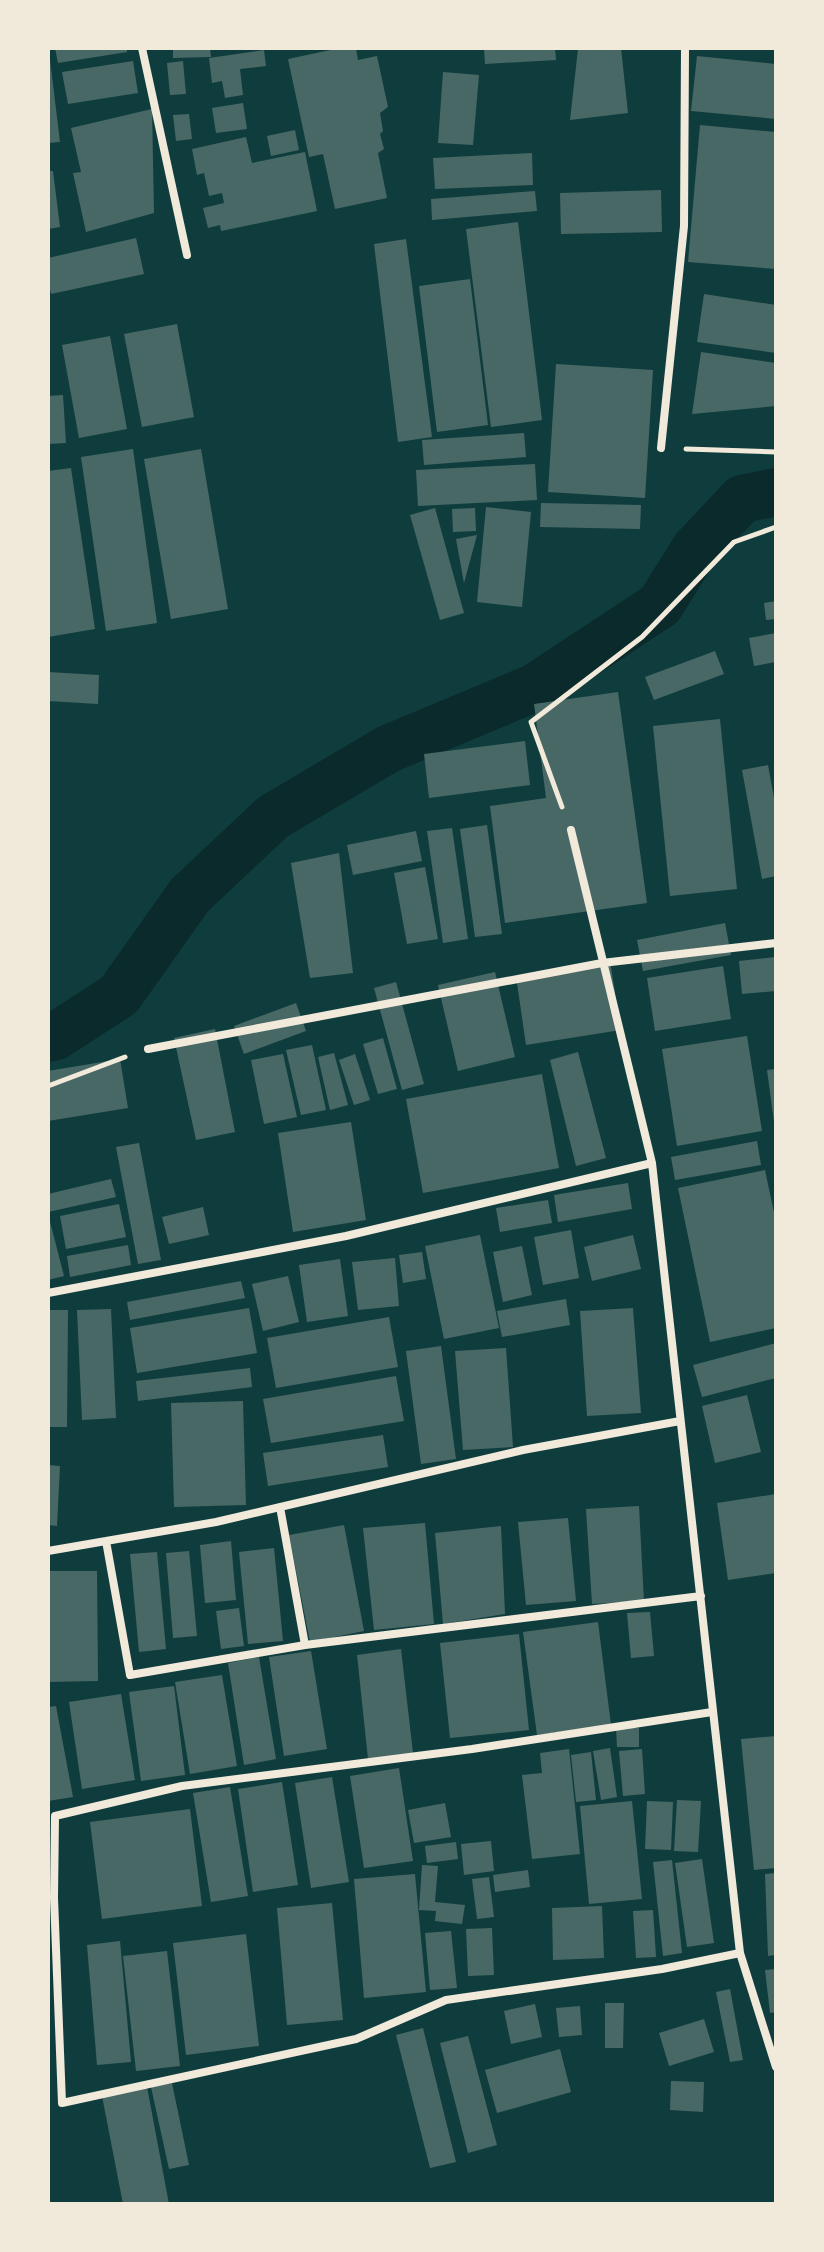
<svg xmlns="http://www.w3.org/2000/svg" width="824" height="2252" font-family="Helvetica,sans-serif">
<rect width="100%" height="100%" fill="#0f3d3e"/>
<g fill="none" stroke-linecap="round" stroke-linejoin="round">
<path stroke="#0a2a2b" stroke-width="48" d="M48,1038l8,-2 63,-41 71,-100 83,-78 115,-68 146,-61 126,-83 35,-56 47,-50 34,-7"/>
</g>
<path fill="#486865" d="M55,48h72v4l-69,11z
M173,48h37l1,9 -38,1z
M340,48h16l2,12 19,-4 11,51 -8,6 3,18 -3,3 4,15 -6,4 9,45 -52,11 -12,-55 -14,3 -21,-98z
M484,48h71l1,12 -71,4z
M589,48h32l7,65 -58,7 8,-71z
M264,50l2,16 -26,3 3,26 -18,3 -3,-17 -10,2 -3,-25z
M697,56l79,8v55l-85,-8z
M48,60h2l10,82 -12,1z
M133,61l5,32 -70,11 -6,-32z
M183,61l3,33 -16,1 -3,-32z
M443,72l36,3 -6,70 -35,-2z
M243,103l4,26 -31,4 -4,-25z
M152,109l2,104 -68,19 -13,-59 8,-1 -10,-44z
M189,114l3,25 -16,2 -3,-26z
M700,125l76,7v137l-88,-7z
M295,130l4,20 -28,6 -4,-20z
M246,137l6,26 53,-11 12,59 -96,20 -1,-6 -12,3 -5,-20 21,-5 -2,-10 -13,3 -5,-23 -7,2 -5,-26z
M532,153l1,32 -98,4 -2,-31z
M48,171h5l7,56 -12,2z
M661,190l1,42 -101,2 -1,-41z
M535,191l2,20 -105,9 -1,-21z
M518,222l24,198 -51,7 -25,-198z
M136,238l8,36 -93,20 -3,-14v-22z
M406,239l26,198 -34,5 -24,-198z
M470,279l18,146 -51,7 -18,-146z
M704,294l72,11v48l-79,-11z
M177,324l17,93 -52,10 -18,-93z
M110,336l17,93 -48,9 -17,-93z
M701,352l75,11v43l-84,8z
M556,364l97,6 -8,128 -97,-6z
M63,395l3,48 -18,1v-48z
M524,433l2,24 -102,8 -2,-25z
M133,449l24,174 -51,8 -25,-174z
M201,449l27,160 -57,10 -27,-160z
M535,464l2,36 -119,6 -2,-36z
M71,468l24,161 -47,8v-166z
M541,503l100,2 -1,24 -100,-2z
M486,507l45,5 -9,95 -45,-5z
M435,508l29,105 -24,7 -30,-105z
M475,508l1,23 -23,1 -1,-23z
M477,535l-13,48 -8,-44z
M776,601v18l-10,1 -2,-17z
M776,633v29l-22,4 -5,-28z
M715,651l9,23 -70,26 -9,-23z
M48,672l51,3 -1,29 -50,-3z
M618,692l29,211 -142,20 -15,-117 56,-8 -12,-94z
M720,719l17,170 -67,7 -17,-170z
M525,741l5,44 -101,13 -5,-44z
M768,765l8,44v67l-14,3 -20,-109z
M487,825l15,109 -27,3 -15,-108z
M452,828l16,111 -25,4 -16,-112z
M416,831l6,30 -69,14 -6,-30z
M339,853l14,120 -43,5 -19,-115z
M425,867l13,72 -31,5 -13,-71z
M725,923l6,32 -88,16 -6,-31z
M776,957v34l-34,3 -3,-33z
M610,961l11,69 -95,15 -10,-69z
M723,966l8,53 -76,12 -8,-53z
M495,972l20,85 -57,14 -20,-86z
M396,982l28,102 -22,6 -28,-102z
M296,1003l10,28 -62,23 -10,-28z
M215,1029l20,103 -39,8 -22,-102z
M747,1036l15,95 -85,15 -15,-97z
M383,1038l14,51 -19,5 -15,-50z
M312,1045l14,65 -25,5 -15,-65z
M578,1052l28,106 -30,8 -26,-106z
M334,1053l14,52 -18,5 -12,-53z
M283,1054l14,63 -33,7 -13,-64z
M355,1054l15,46 -16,5 -15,-45z
M120,1059l8,49 -80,13v-50z
M776,1069v53h-2l-7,-52z
M542,1074l17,94 -136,25 -17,-94z
M351,1122l15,98 -73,12 -15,-99z
M757,1141l4,24 -86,15 -4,-23z
M139,1143l22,117 -23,4 -22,-117z
M765,1170l11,52v106l-66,14 -32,-154z
M111,1179l5,18 -68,15v-18z
M628,1183l4,26 -74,13 -4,-27z
M548,1200l4,23 -52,9 -4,-24z
M119,1204l7,33 -60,12 -6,-33z
M203,1207l6,28 -40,9 -7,-27z
M48,1214l16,62 -16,4z
M571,1230l8,48 -36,7 -9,-48z
M480,1235l19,93 -55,11 -19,-93z
M633,1235l8,34 -49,12 -8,-34z
M128,1245l3,20 -61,12 -3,-21z
M522,1246l10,49 -29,7 -10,-50z
M422,1252l4,27 -23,4 -4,-28z
M395,1258l4,48 -41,4 -6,-48z
M340,1259l8,57 -41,6 -8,-57z
M288,1276l11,46 -36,9 -11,-47z
M241,1281l4,17 -115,22 -3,-18z
M566,1299l4,26 -68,12 -5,-26z
M249,1308l8,45 -120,20 -7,-45z
M633,1308l8,105 -54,3 -7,-105z
M111,1309l5,109 -34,2 -5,-110z
M48,1310h20l-1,117h-19z
M389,1317l9,50 -122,21 -9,-50z
M776,1343v35l-74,19 -9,-32z
M441,1346l15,113 -35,5 -15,-113z
M506,1348l7,99 -50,3 -8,-99z
M250,1368l2,19 -114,14 -2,-20z
M396,1376l8,45 -133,22 -8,-44z
M747,1395l14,57 -46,11 -13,-57z
M243,1401l3,104 -72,2 -3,-104z
M383,1435l5,32 -120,19 -5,-33z
M48,1465l12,1 -3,60 -9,-1z
M776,1494v79l-48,7 -11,-77z
M639,1506l5,95 -52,3 -6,-95z
M568,1518l8,83 -50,4 -8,-83z
M425,1523l9,101 -60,6 -11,-102z
M344,1525l20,106 -54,11 -21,-107z
M501,1526l4,88 -62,10 -8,-91z
M231,1541l5,59 -31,3 -5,-58z
M274,1548l9,93 -35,3 -9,-92z
M189,1551l8,85 -24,2 -7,-85z
M157,1552l9,97 -27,3 -9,-98z
M48,1571h49l1,110 -50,1z
M239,1608l5,38 -23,3 -5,-38z
M650,1612l4,44 -23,2 -4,-45z
M598,1622l13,103 -74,10 -14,-103z
M519,1634l10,96 -79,8 -10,-95z
M401,1649l12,104 -45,6 -11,-104z
M311,1651l16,98 -43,7 -15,-99z
M259,1657l17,102 -32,6 -16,-102z
M222,1675l15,91 -47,8 -15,-92z
M174,1686l11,89 -44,6 -12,-89z
M121,1694l14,86 -53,9 -13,-87z
M56,1706l17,91 -25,4v-94z
M616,1728h23v19h-22z
M776,1736v132l-22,2 -13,-131z
M610,1748l7,49 -16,3 -8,-49z
M569,1749l11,105 -48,5 -10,-84 20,-2 -2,-20z
M642,1749l3,45 -22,2 -4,-45z
M591,1752l5,48 -20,2 -5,-47z
M399,1768l14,93 -49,7 -14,-92z
M332,1777l17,105 -38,6 -16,-105z
M282,1782l16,103 -45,7 -15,-103z
M230,1787l18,109 -37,6 -18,-109z
M677,1800l24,1 -3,51 -24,-1z
M632,1801l10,98 -53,5 -9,-98z
M647,1801l26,1 -2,48 -26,-1z
M445,1803l6,34 -37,6 -6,-33z
M190,1809l12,97 -100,13 -12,-97z
M491,1841l3,30 -30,4 -3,-31z
M456,1842l2,17 -31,4 -2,-17z
M702,1859l12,84 -27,4 -12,-84z
M672,1860l10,93 -19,3 -10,-94z
M422,1865l16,1 -3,36 30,3 -3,19 -27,-3 1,-10 -17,-1z
M528,1870l2,17 -35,5 -2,-17z
M776,1873v82l-8,1 -3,-82z
M415,1874l11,118 -62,6 -10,-119z
M489,1877l5,40 -17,2 -5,-40z
M332,1903l11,117 -56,5 -10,-117z
M602,1906l2,52 -51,2 -1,-52z
M653,1910l3,47 -20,1 -3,-47z
M492,1928l2,47 -26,1 -2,-47z
M451,1931l6,57 -27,2 -5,-57z
M246,1934l13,112 -73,9 -13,-112z
M120,1941l11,121 -34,3 -10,-120z
M167,1951l13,115 -44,5 -13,-115z
M776,1969v43l-6,1 -5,-43z
M730,1989l13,71 -13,2 -14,-70z
M605,2003h19l-1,45h-18z
M535,2004l7,33 -31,7 -7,-33z
M580,2006l2,29 -23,2 -3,-29z
M704,2019l10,33 -45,14 -10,-33z
M423,2028l33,134 -26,6 -34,-133z
M468,2036l29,109 -29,8 -28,-110z
M560,2049l11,43 -74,21 -12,-43z
M671,2081l33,1 -1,30 -33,-2z
M172,2083l17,82 -20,4 -18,-82z
M147,2087l22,117h-46l-21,-108z"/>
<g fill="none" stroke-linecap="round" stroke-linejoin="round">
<path stroke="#f1e9da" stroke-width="5" d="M686,449l90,3
M562,807l-31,-85 111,-85 92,-95 42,-15
M48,1086l77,-29"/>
<path stroke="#f1e9da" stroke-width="8" d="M142,48l45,207
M661,448l23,-222 1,-178
M571,830l81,333 88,790 36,114
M148,1049l454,-86 174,-20
M48,1293l298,-57 306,-73
M280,1507l25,138 396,-49
M106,1541l24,134 175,-30
M48,1551l168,-29 307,-72 157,-29
M712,1712l-240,37 -290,37 -127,30 -1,82 8,205 294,-64 90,-39 216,-31 78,-16"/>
</g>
<rect width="824" height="2252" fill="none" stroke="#f1e9da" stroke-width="100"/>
</svg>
